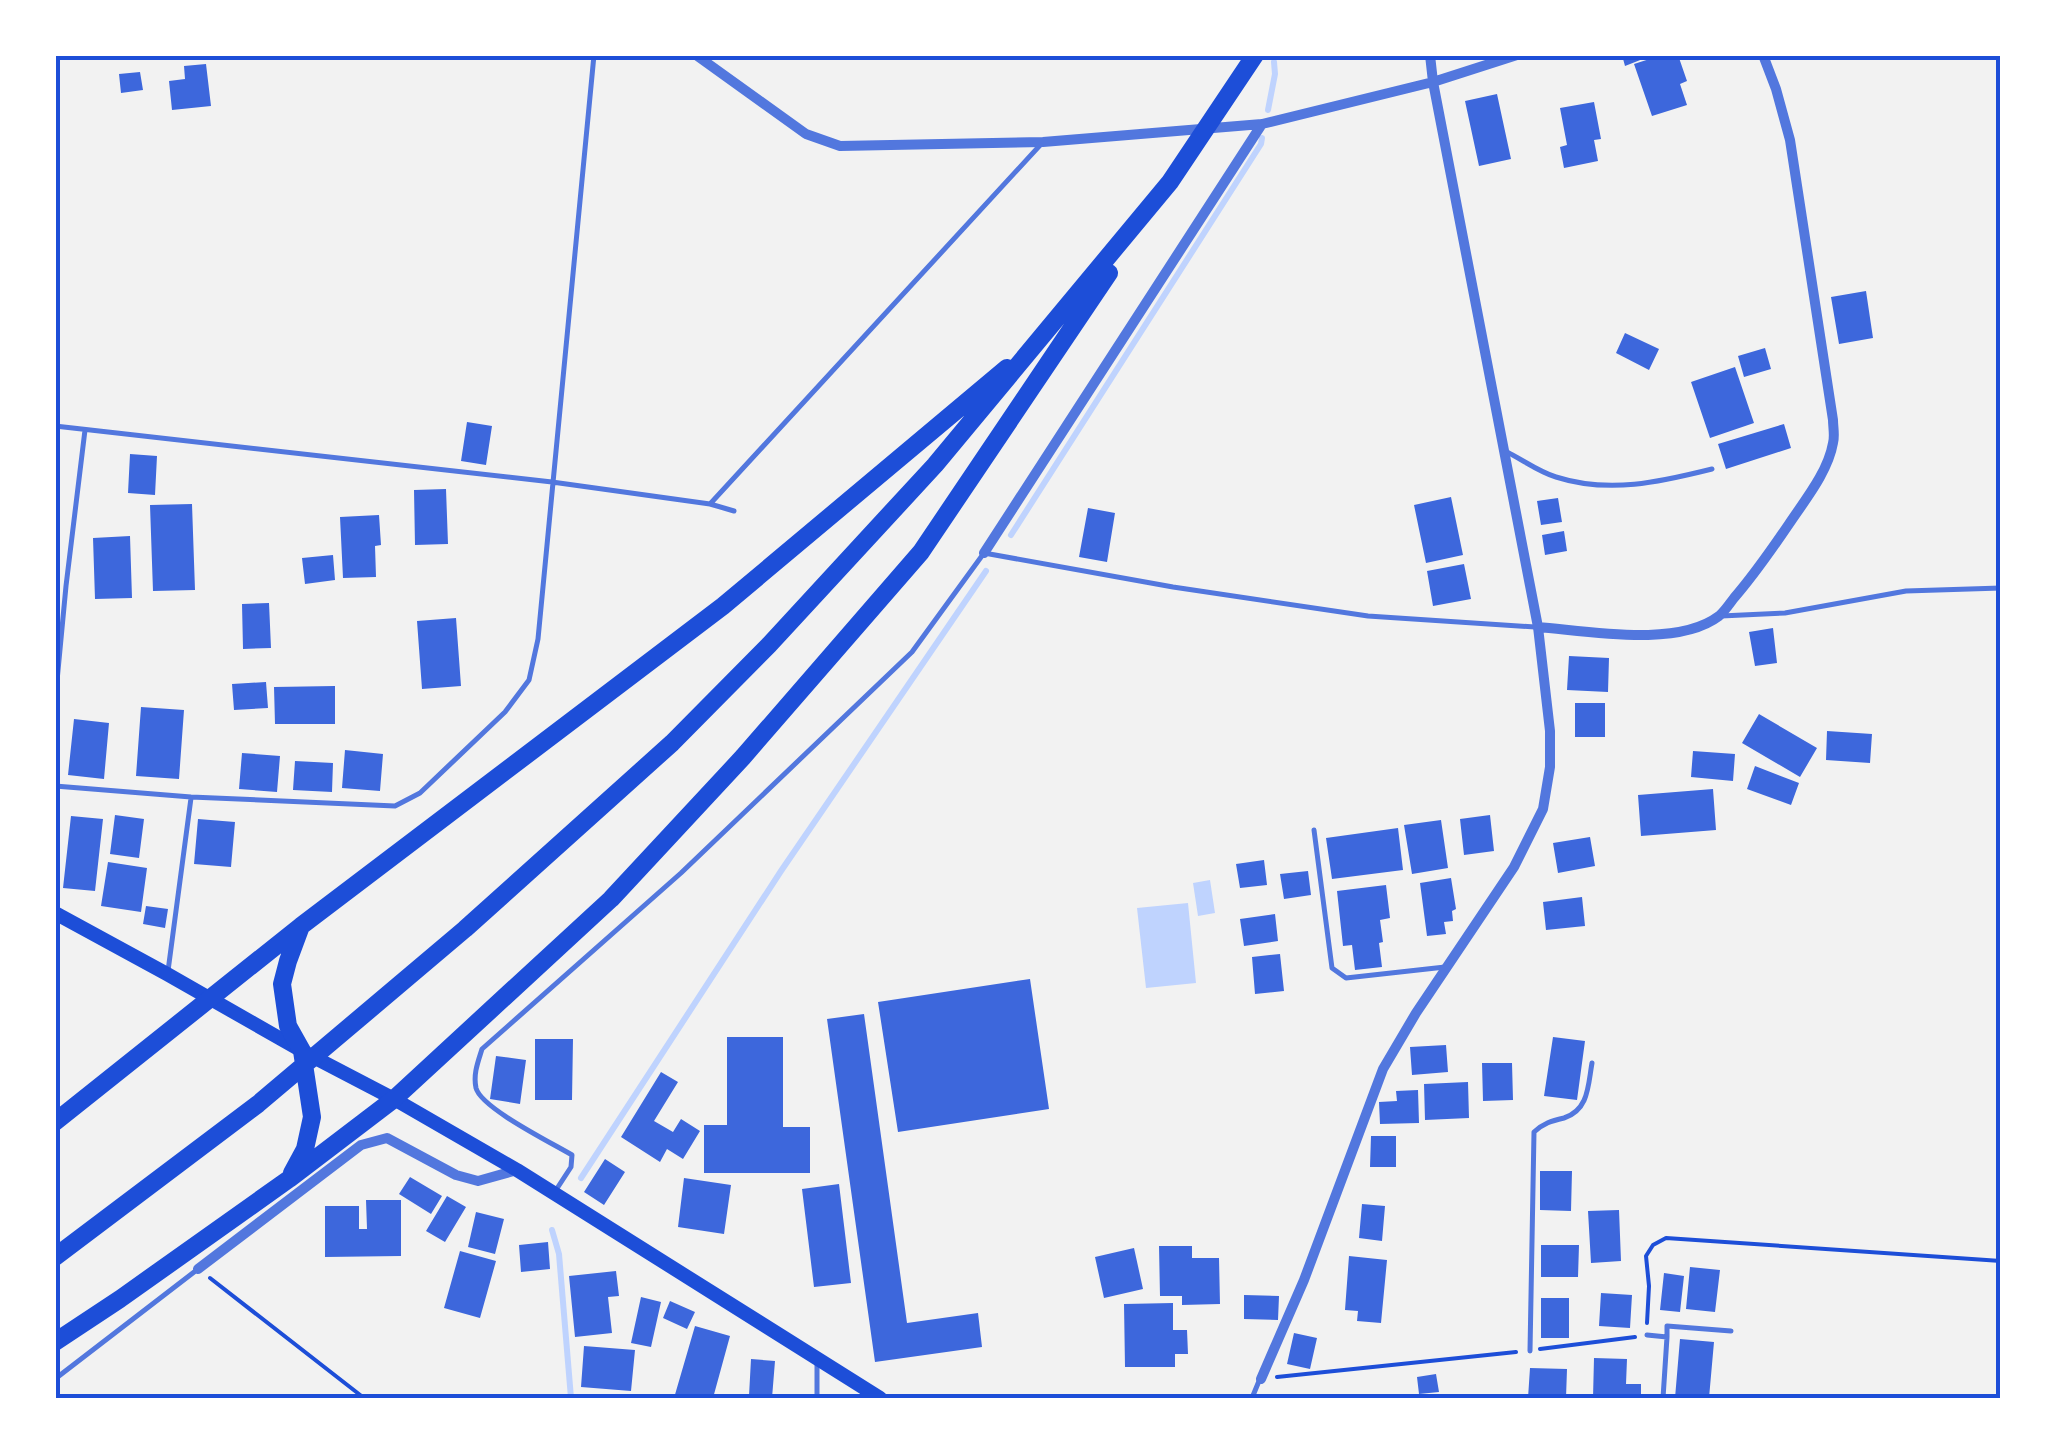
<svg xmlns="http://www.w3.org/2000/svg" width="2056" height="1453" font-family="'Titillium Web',sans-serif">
<rect width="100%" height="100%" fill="#f2f2f2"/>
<path fill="#bfd3fe" d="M1210,880l5,33 -17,3 -5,-33z
M1188,903l8,80 -50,5 -9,-80z"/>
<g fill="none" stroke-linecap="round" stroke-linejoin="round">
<path stroke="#bfd3fe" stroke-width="6" d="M1268,110l7,-36 -1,-12
M1011,535l250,-391 1,-6
M581,1178l200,-307 205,-300
M552,1230l7,24 12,144"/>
</g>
<path fill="#3d67dc" d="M1622,55h31l-28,11z
M1662,55h16l9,26 -7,3 7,21 -35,11 -18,-52z
M206,64l5,42 -39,4 -3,-29 16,-2 -1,-13z
M140,72l3,18 -22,3 -2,-19z
M1497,94l14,65 -32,7 -14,-65z
M1594,102l7,37 -7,1 4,21 -34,7 -4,-21 7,-2 -7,-37z
M1866,291l7,47 -34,6 -8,-47z
M1625,333l34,16 -10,21 -33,-17z
M1765,348l6,21 -27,8 -6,-21z
M1735,367l19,56 -44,15 -19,-56z
M467,422l25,4 -6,39 -25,-4z
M1784,424l7,24 -65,21 -8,-25z
M130,454l27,2 -2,39 -27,-2z
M446,489l2,55 -33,1 -1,-55z
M1451,497l12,58 -37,8 -12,-58z
M1558,498l4,24 -21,3 -4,-24z
M192,504l3,86 -42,1 -3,-86z
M1088,508l27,5 -8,49 -28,-5z
M379,515l2,30 -6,1 1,31 -33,1 -3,-61z
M1564,531l3,20 -22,4 -3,-20z
M130,536l2,62 -37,1 -2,-61z
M333,555l2,25 -30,4 -3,-26z
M1464,564l7,35 -38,7 -6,-35z
M269,603l2,45 -28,1 -1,-45z
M456,618l5,68 -39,3 -5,-68z
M1773,628l4,35 -22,3 -6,-34z
M1569,656l40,2 -1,34 -41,-2z
M266,682l2,26 -34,2 -2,-26z
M335,686v38h-60l-1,-37z
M1575,703h30v34h-30z
M141,707l43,3 -5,69 -43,-3z
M1759,714l58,34 -17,29 -58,-34z
M74,719l35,4 -5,56 -36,-4z
M1827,731l45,3 -2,29 -44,-3z
M345,750l38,4 -3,37 -38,-3z
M1693,751l42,3 -2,27 -42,-4z
M242,753l38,3 -3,36 -38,-3z
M295,761l38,2 -1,29 -39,-2z
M1755,766l44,17 -8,22 -44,-16z
M1713,789l3,41 -75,6 -3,-41z
M115,815l29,4 -5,39 -29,-4z
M1490,815l4,36 -30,4 -4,-36z
M71,816l32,3 -8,72 -32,-3z
M198,819l37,3 -4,45 -37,-3z
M1441,820l7,48 -36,6 -8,-49z
M1398,828l5,42 -71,9 -6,-41z
M1590,837l5,29 -37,7 -5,-30z
M1264,860l3,25 -27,3 -4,-24z
M108,862l39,6 -6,44 -40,-6z
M1308,871l3,24 -27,4 -4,-25z
M1451,878l5,31 -4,2 1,10 -9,1 2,12 -19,2 -7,-53z
M1386,885l4,33 -10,2 3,22 -4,1 3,24 -27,3 -3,-25 -9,1 -6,-55z
M1582,897l3,29 -39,4 -3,-28z
M146,906l22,3 -3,19 -22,-4z
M1275,914l3,27 -34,5 -4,-27z
M1280,954l4,37 -29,3 -3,-37z
M1030,979l19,130 -151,23 -20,-130z
M864,1014l43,309 71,-10 4,34 -107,15 -48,-343z
M727,1037h56v90h27v46h-106v-48h23z
M1553,1037l32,4 -8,59 -33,-4z
M535,1039h38l-1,61h-37z
M1446,1045l2,27 -36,3 -2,-28z
M496,1056l30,4 -6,44 -30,-5z
M1482,1063h30l1,37 -30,1z
M661,1072l17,10 -24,39 19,11 8,-13 19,12 -17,28 -16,-10 -7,13 -39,-25z
M1468,1082l1,36 -44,2 -1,-36z
M1418,1090l1,33 -39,1 -1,-22 18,-1 -1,-10z
M1371,1136h25v31h-26z
M605,1159l20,13 -21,33 -20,-13z
M1540,1171h32l-1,40 -31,-1z
M410,1177l32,19 -11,18 -32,-20z
M684,1178l47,7 -7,49 -46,-7z
M839,1184l12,99 -37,4 -12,-98z
M447,1196l19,11 -21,35 -19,-11z
M366,1200h35v56l-76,1v-51h34v23h8z
M1362,1204l23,2 -3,35 -23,-3z
M1619,1210l2,51 -30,2 -3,-52z
M476,1212l28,7 -9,35 -27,-7z
M548,1242l2,27 -29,3 -2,-27z
M1541,1245h38l-1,32h-37z
M1159,1246h33v12h27l1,46 -38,1v-9h-22z
M1134,1248l9,41 -39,9 -9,-41z
M460,1251l36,10 -16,57 -36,-10z
M1349,1256l38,4 -6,63 -24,-2 1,-10 -13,-1z
M1690,1267l30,3 -5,42 -29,-3z
M616,1271l3,25 -11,1 4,36 -37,4 -6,-61z
M1664,1273l20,3 -4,36 -20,-2z
M1601,1293l31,2 -2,33 -31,-2z
M1244,1295l35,1 -1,24 -34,-1z
M641,1297l20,5 -10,45 -20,-4z
M1541,1298h28v40h-28z
M670,1301l25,11 -8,17 -24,-11z
M1173,1303v27h14l1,24h-13v13h-50l-1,-63z
M695,1326l35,10 -17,62h-39z
M1294,1333l23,5 -7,31 -23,-5z
M1680,1339l34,3 -5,56h-34z
M584,1346l51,4 -4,41 -50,-4z
M1594,1358l33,1 -1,25h15v14h-48z
M751,1359l24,2 -3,37 -23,-2z
M1530,1368l37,1 -1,29h-38z
M1436,1374l3,18 -20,2 -2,-17z"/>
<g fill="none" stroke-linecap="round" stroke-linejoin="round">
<path stroke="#1d4ed8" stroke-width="4" d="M210,1278l154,120
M1647,1323l2,-37 -3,-30 7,-11 13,-7 335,23
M1540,1349l95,-12
M1277,1377l239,-25"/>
<path stroke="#5277de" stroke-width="5" d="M55,426l497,56 158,22 24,7
M1507,452c16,8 32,20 49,25 53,17 104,5 156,-8
M710,504l333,-362
M1721,616l64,-3 121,-22 95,-3
M55,771l2,-90 9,-95 19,-156
M55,786l136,11 204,9 25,-13 85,-81 24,-32 9,-41 56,-584
M1314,830l18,138 14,10 99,-11
M168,971l23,-173
M556,1190l15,-23 1,-12c-20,-12 -91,-47 -96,-67 -3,-14 2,-26 6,-39l199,-176 231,-221 72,-99 189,34 195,29 167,11
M1647,1335l20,2 -4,61
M1667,1337v-11l64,5
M1530,1351l4,-219c10,-9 17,-11 30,-14 25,-8 24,-33 28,-55
M55,1379l143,-110
M817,1398v-37
M1252,1398l7,-17"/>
<path stroke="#5277de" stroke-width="10" d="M696,55l110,79 34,12 203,-4 219,-18 171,-42 84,-27
M984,553l278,-429
M1538,627c50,4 139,21 181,-11 6,-5 11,-13 15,-18 20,-23 38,-49 55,-74 16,-24 39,-52 44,-81 2,-7 0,-16 0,-23l-43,-280 -14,-51 -13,-34
M198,1269l163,-124 26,-7 69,37 22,6 39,-11
M1261,1379l43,-99 79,-211 33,-56 98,-146 29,-58 7,-42v-36l-12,-104 -105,-545 -3,-27"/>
<path stroke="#1d4ed8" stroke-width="14" d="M55,913l112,61 135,77 92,48 123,71 363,228"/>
<path stroke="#1d4ed8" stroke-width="18" d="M55,1122l246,-196 422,-320 284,-238
M292,1173l13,-24 7,-32 -10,-66 -14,-25 -6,-42 6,-23 13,-35
M55,1257l203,-153 207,-175 207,-186 97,-98 166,-180 235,-283 85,-127
M55,1342l65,-43 169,-120 105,-80 217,-200 132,-142 178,-205 188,-279"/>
</g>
<rect width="2056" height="1453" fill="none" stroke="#ffffff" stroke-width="115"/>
<rect x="58" y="58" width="1940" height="1338" fill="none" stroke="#1d4ed8" stroke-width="4"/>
</svg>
